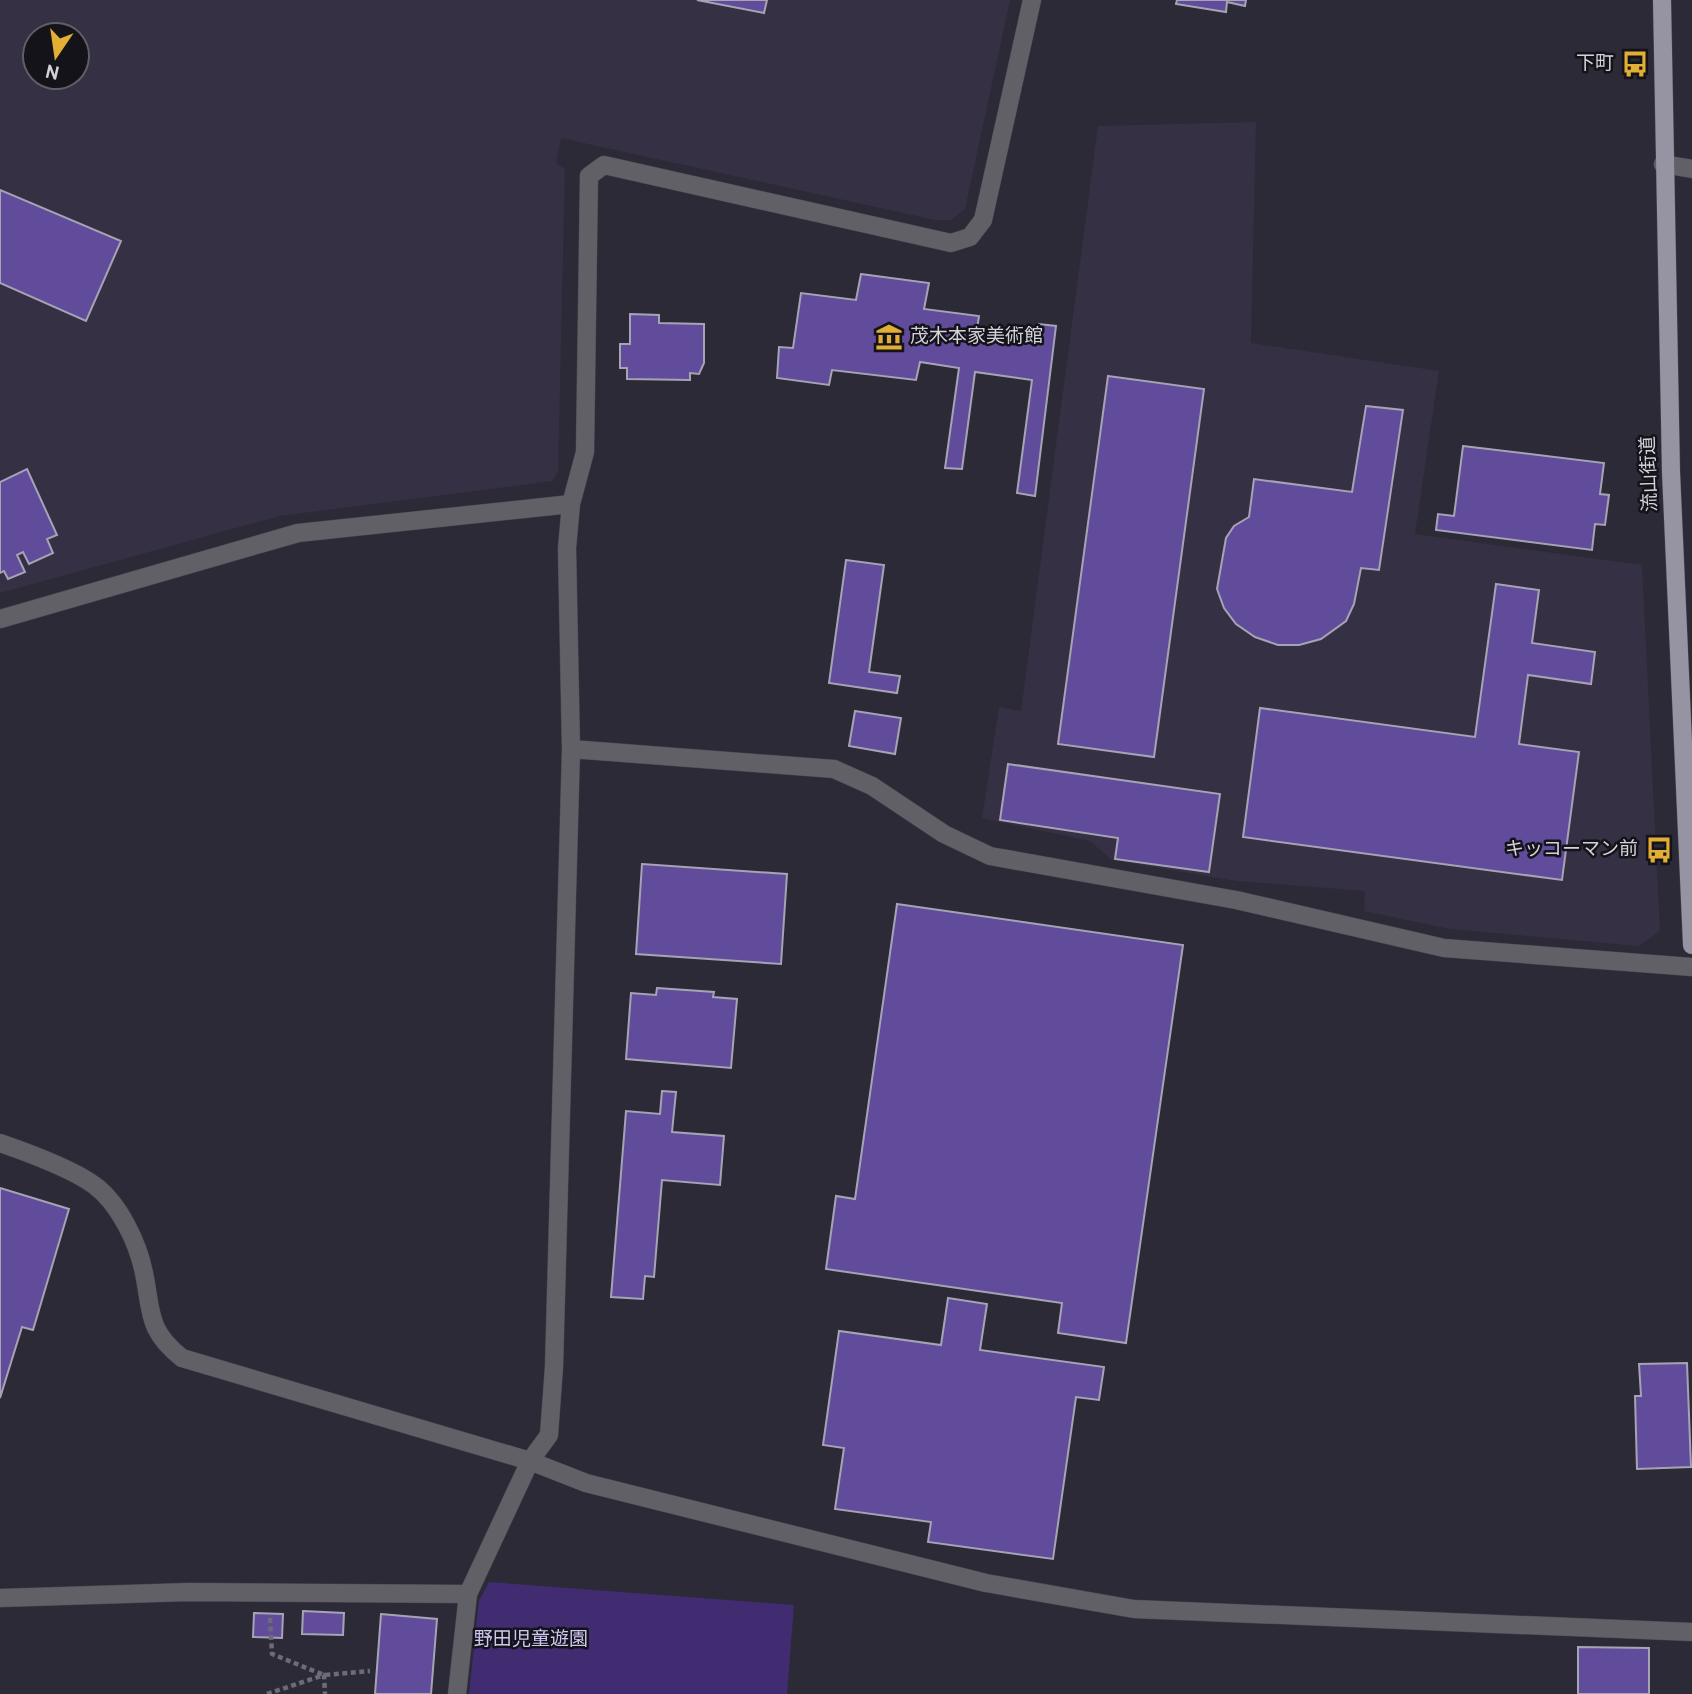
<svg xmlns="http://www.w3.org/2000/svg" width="1692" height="1694" font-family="Overpass,'Noto Sans JP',sans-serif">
<rect width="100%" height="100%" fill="#2c2a37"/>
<path fill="#353044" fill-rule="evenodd" d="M0,0h1010l-45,209 -14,11h-16l-374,-82 -5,25 9,6 -7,303 -6,9 -272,35 -280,77zM35,35h42v42h-42z
M1256,122l-5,221 188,28 -24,163 227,31 18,366 -21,15 -189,-17 -86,-18 1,-20 -128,-10 -125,-21 -22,-19 -108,-23 17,-111 22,4 77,-585z"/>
<path fill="#412c71" d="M489,1582l305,23 -7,89h-318l10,-93z"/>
<path fill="#614b9b" stroke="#a6a3b4" stroke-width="2" d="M697,0h70l-3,13z
M1177,0h69l-1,6 -18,-4 -1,10 -50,-8z
M0,190l121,51 -35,80 -86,-38z
M861,274l68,9 -5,26 55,7 -2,13 61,8 1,-13 17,2 -21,170 -18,-3 15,-113 -57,-8 -13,97 -17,-1 14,-100 -39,-6 -4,18 -84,-10 -3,15 -52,-7 2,-31 14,1 8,-55 55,7z
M630,314l29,1v8l45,1v39l-5,11 -9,-1v7l-63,-1v-11h-7v-24h10z
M1108,376l96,13 -50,368 -96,-13z
M1366,406l37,4 -24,160 -18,-2 -7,36 -8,17 -25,18 -22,6h-21l-23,-8 -19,-13 -12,-16 -7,-19 9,-51 8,-12 15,-9 5,-38 98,13z
M1463,446l141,17 -4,31 9,1 -4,30 -10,-1 -3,26 -156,-20 2,-16 16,2z
M27,469l30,66 -10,4 6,14 -24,11 -6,-12 -6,3 8,17 -17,7 -4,-8 -4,2v-91z
M846,560l38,5 -15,107 31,4 -3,17 -68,-10z
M1496,584l43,6 -7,53 63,9 -4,32 -63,-9 -9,69 60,8 -17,128 -319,-43 17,-129 215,29z
M855,711l46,7 -6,36 -46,-8z
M1008,764l212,30 -11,78 -94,-13 3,-21 -118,-18z
M642,864l145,10 -6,90 -145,-10z
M897,904l286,41 -57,398 -68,-10 4,-30 -236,-34 10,-73 19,3z
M657,988l57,4 -1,5 24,2 -6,69 -105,-9 5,-66 25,2z
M662,1091l14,1 -4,40 52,4 -4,49 -58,-5 -8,97 -9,-1 -2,23 -32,-2 15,-186 34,3z
M0,1188l69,21 -36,121 -11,-3 -22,71z
M948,1298l39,6 -7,46 124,17 -5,33 -23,-3 -23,162 -125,-17 3,-20 -96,-13 9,-61 -21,-3 16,-114 102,14z
M1687,1363l4,104 -54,2 -2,-73h6l-2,-32z
M303,1611l41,2 -1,22 -41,-1z
M254,1613l29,1 -1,24 -29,-1z
M381,1614l56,5 -6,75h-56z
M1578,1647l71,1v46h-71z"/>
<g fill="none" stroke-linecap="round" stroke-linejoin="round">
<g stroke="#474551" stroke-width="19">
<path id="minor" d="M1663,164l29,5
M0,619l298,-86 273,-29
M571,749l263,20 38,17 72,48 46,22 246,44 208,48 248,19
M0,1143c26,9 72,26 94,42 25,18 44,58 50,88 8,40 3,57 38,85l348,103 56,22 400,100 148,26 558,23
M0,1598l189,-6 279,2
M457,1694l11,-100 62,-133 19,-26 5,-68 17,-618 -4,-201 4,-44 14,-52 4,-276 15,-11 347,78 19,-6 13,-17 49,-220"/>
</g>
<g stroke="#474551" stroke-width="19">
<path id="major" d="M1662,0l9,472 21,473"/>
</g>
<path stroke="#6d6b77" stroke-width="4.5" stroke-dasharray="5 3.5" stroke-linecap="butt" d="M270,1618l2,36 52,21 46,-4
M267,1694l57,-19 1,19"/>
<use href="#minor" stroke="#616067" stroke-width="18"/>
<use href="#major" stroke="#9694a2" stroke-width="18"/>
</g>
<defs>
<g id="bus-bare" transform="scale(2.1)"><path d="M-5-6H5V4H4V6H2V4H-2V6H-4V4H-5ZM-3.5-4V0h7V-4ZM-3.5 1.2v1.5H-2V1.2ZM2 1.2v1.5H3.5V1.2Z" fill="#e3ae34" stroke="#141319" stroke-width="2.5" paint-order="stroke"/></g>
<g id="museum-bare" transform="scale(2.1)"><path d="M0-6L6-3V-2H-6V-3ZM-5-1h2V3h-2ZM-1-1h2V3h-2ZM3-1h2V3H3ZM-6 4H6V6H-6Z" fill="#e3ae34" stroke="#141319" stroke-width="2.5" paint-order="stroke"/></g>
</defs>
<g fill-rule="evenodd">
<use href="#bus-bare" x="1635" y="64"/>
<use href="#museum-bare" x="889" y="337"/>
<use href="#bus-bare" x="1659" y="850"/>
</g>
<g text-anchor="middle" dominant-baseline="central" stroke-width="5" stroke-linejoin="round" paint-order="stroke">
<g font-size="19" fill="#d3d2db" stroke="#141319" text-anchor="end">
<text x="1614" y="64">下町</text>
<text x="910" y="337" text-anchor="start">茂木本家美術館</text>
<text x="1638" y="850">キッコーマン前</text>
</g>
<g font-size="19" fill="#d3d2db" stroke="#141319">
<text transform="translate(1650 474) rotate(-92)">流山街道</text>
</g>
<g font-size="19" fill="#cfc7f3" stroke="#141319">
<text x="531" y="1640">野田児童遊園</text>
</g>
</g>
<g transform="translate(56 56) rotate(193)"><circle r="33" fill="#141319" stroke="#605f67" stroke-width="2"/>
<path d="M0-5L12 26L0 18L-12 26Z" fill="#e3ae34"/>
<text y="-10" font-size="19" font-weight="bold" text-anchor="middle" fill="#d3d2db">N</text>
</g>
</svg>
